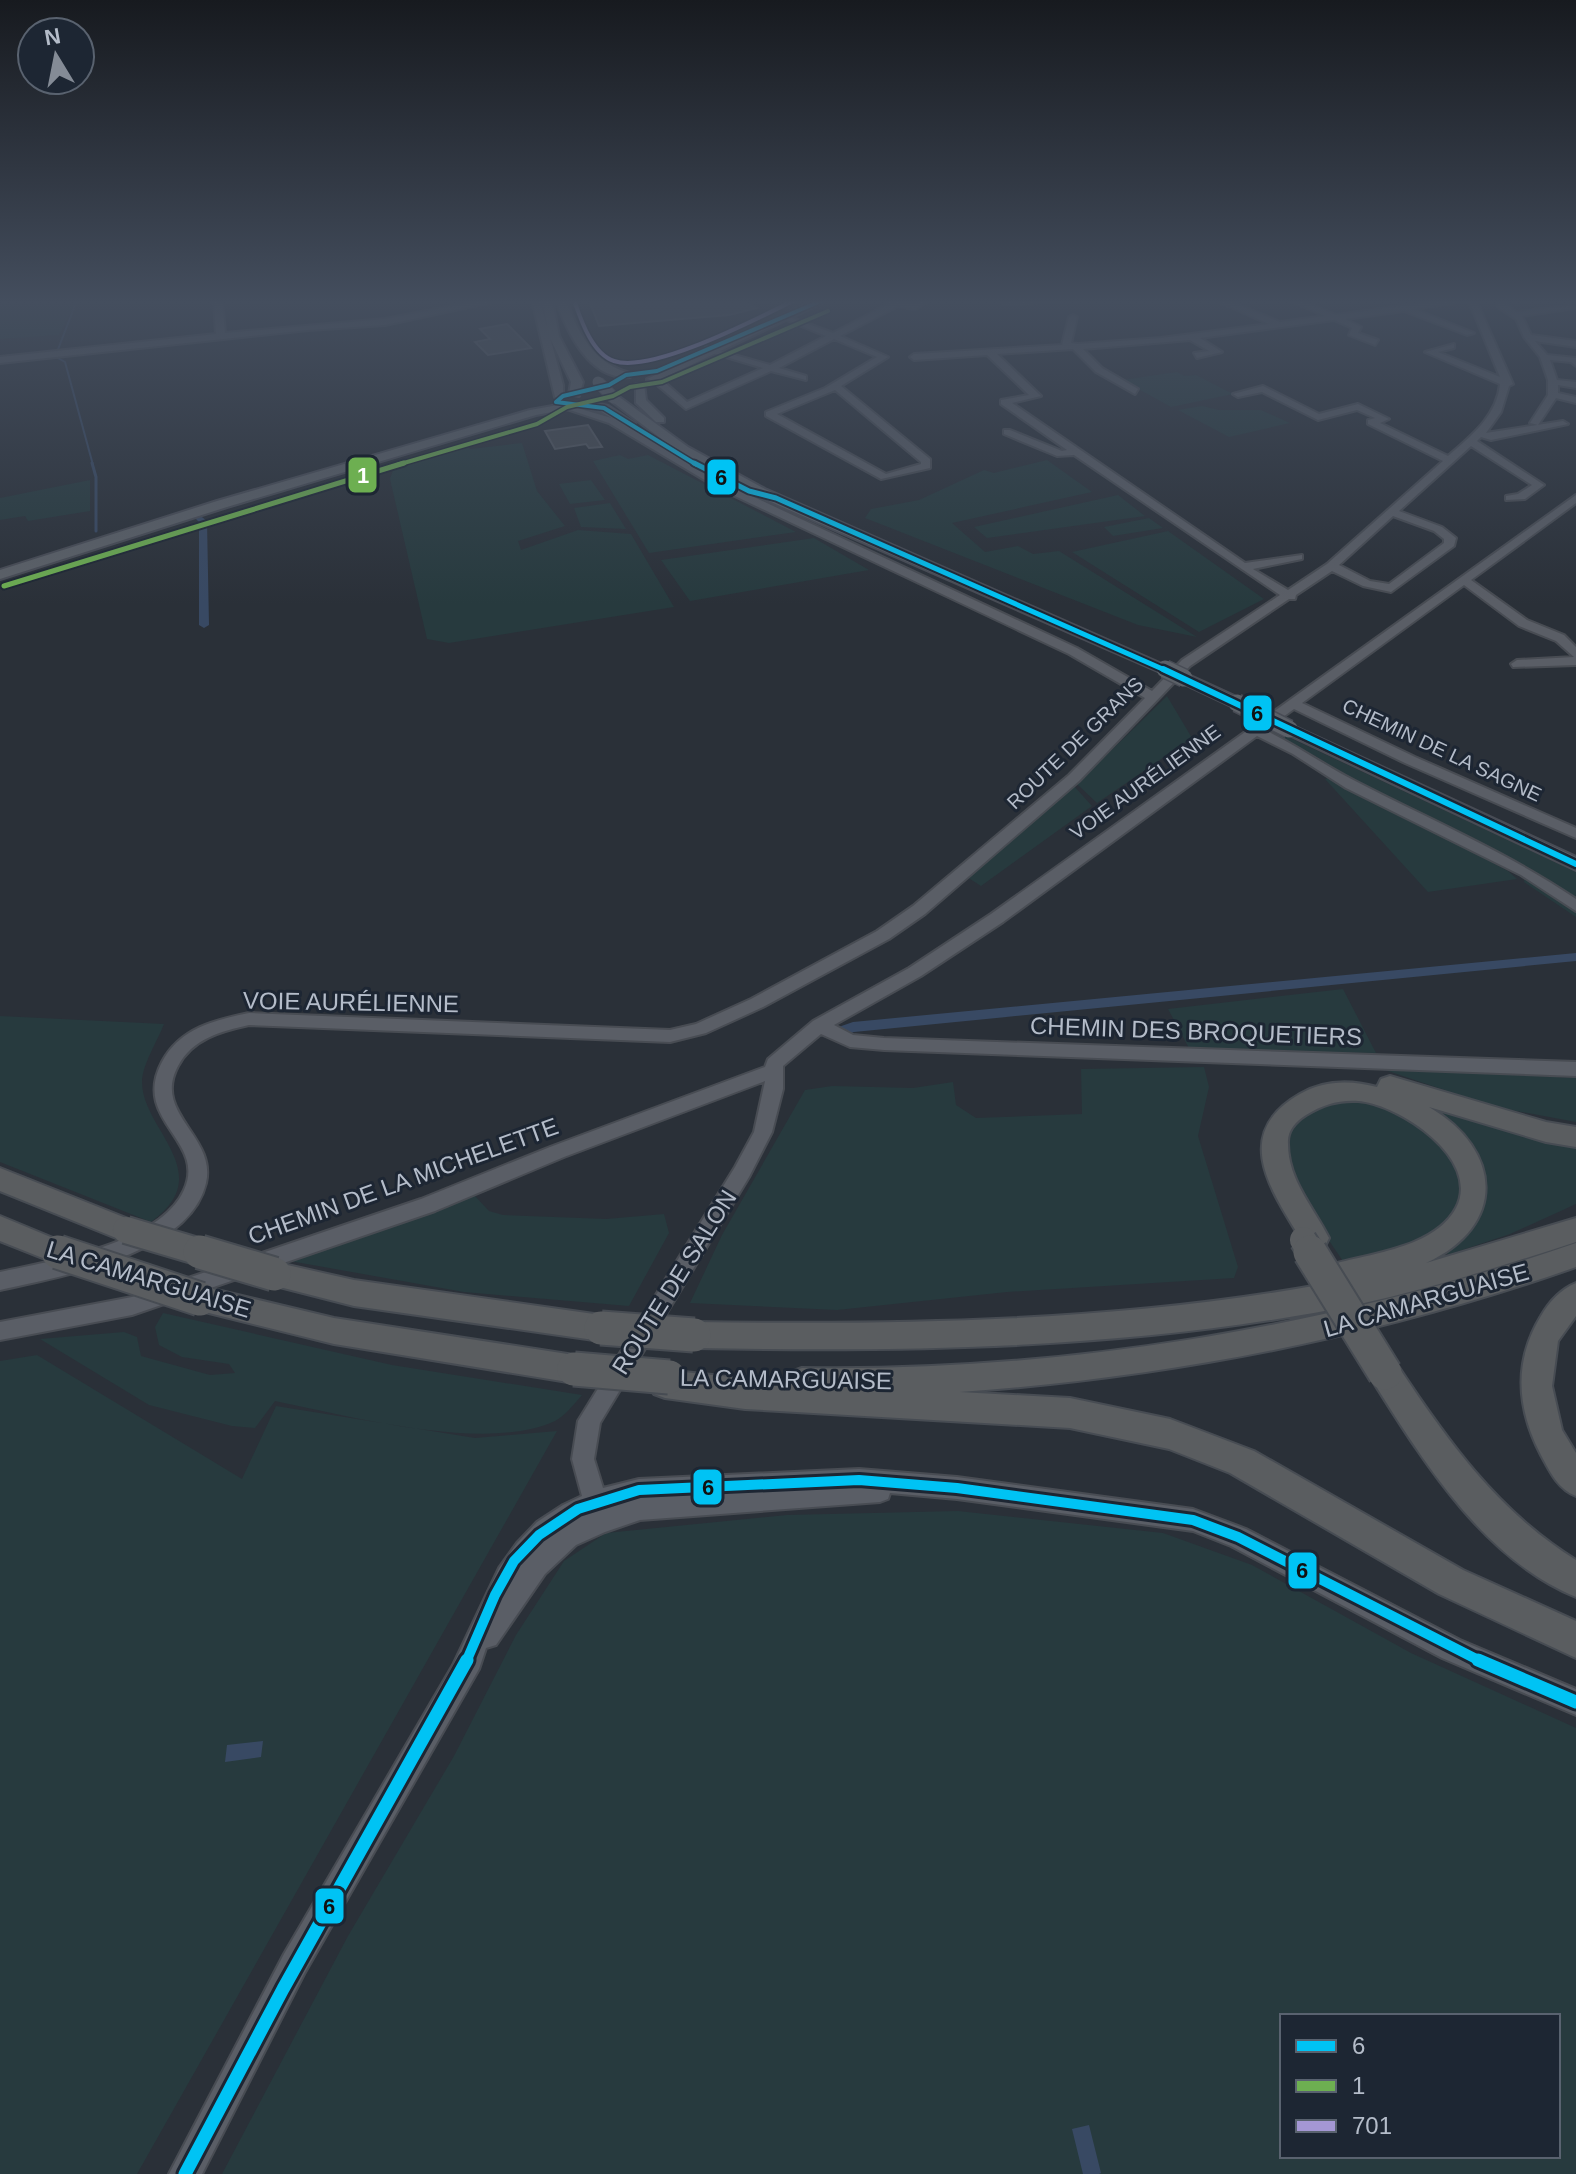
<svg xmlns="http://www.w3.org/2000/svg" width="1576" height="2174" font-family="Helvetica,sans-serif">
<rect width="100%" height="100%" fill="#2a3038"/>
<path fill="#273a3e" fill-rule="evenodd" d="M0,300h77l-18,35 -59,4z
M1177,372l7,4 12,-1 37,19 -62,13 -49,-27z
M1202,406l17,4h42l29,13 -61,14 -51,-27z
M522,443l15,48 28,35 -47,15 3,9 57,-20 53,4 43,73 -225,36 -22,-4 -37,-160 3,-9 21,-13 53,-13 3,5z
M620,455l8,4 20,-4 148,77 -147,21 -56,-92z
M1047,460l45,32 -140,31 33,29 33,-6 15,8 26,-3 138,86 -59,-12 -273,-107 6,-9 48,-9 65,-30 10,3z
M90,480v31l-62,10 -3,-5 -25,4v-22z
M591,480l14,20 -35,4 -11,-20z
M1118,495l27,21 -158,22 -13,-11z
M610,503l16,26 -45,-2 -7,-19z
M1149,518l14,10 -50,8 -9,-9z
M1168,531l96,68 -65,33 -127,-80z
M814,538l55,32 -179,31 -29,-41z
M1167,696l25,42 -95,65 -20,-19z
M1269,728l307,144v45l-52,-35 3,-14 -179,-90 -31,-21 -44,-23z
M1331,777l177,94 9,8 -89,13 -103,-113z
M1073,785l19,21 -111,80 -14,-9z
M1343,989l33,64 -186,-3 -22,-41z
M0,1016l164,8c-6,16 -22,41 -22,58 0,48 77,91 9,140l-151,-60z
M1204,1067l5,20 -11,49 40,131 -4,11 -227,14 -170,18 -147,-7 32,-68 83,-145 27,-4 81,2 40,-6 3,23 20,13 106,-4 -1,-45z
M1379,1068l197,10v44l-81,-15z
M1417,1098l159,43v63l-66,30 -63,21c6,-14 21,-19 29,-32 35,-55 -29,-87 -59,-125z
M1334,1102c26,0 55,1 78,16 11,7 34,25 41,36 11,18 10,49 -4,64 -27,28 -68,35 -105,45 -19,-30 -73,-99 -51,-135 9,-15 26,-20 41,-26z
M474,1195l15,16 14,4 103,4 58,-5 5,19 -40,73 -165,-14 -174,-31 -3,-4z
M163,1313l229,52 190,30c-8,9 -17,21 -27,26 -69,32 -206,-5 -280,-20l-20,27 -23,-2 -83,-21 -109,-66 84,-7 13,5 4,19 69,19 25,-2 -6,-9 -47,-7 -23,-12 -4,-18z
M37,1355l205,124 34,-73 199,32 82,-7 -420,743h-137v-813z
M958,1511l205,22 89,32 159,88 165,75v446h-1354l126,-238 106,-180 62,-121 48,-74 42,-28 181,-18zM1282,2016h276v140h-276z"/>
<path fill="#384963" d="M263,1741l-2,16 -36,5 2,-17z
M1089,2125l12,48 -2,1h-16l-11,-45z"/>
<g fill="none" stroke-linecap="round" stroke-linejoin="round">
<path stroke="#384963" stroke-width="2" d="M57,352l20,-52
M58,358l7,4 28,103"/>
<path stroke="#384963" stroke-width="3" d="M92,463l4,14v54"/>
<path fill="#384963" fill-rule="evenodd" d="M198,514l9,7 2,104 -5,3 -5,-3v-103l-5,-5z
M1576,953v8l-722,71 -19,6 -7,-5 2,-3 23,-8z"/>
</g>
<path fill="#444950" stroke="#52575f" stroke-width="2" d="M589,300h68l9,4 18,-4h56l17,8 -28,7 -130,11z
M507,324l24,24 -43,7 -13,-13 15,-3 -10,-10z
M588,425l14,22 -13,1 -3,-4 -31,5 -10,-18z"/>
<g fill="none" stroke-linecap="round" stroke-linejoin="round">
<g stroke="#484c53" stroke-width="4">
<path id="minor" d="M214,300h8l3,33 160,-14 100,-19h16l-116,25 -77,5 -308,33v-6l216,-23z
M532,300h8l23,85v14l-8,-2z
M883,300l31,4 6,-4h10l-15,9 -17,-3 -58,30 48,21 -47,29 89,73v9l-49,11 -115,-63v-4l59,-24 52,-31 -43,-18 -55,29 27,8v4l-35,-9 -85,38 -30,-25 -9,-3 5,-3 10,2 25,22 76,-34 -57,-17v-4l64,18 56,-29 -42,-17v-4l49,18 56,-29zM835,390l86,72v2l-35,10 -109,-60z
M1003,300h77l-75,4 -4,-2z
M1215,300h11l54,22 45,-6 -36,-16h11l36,15 111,-15h22l-55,9 60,24 -7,2 -63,-24 -59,8 16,8 -3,6 20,7 -3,5 -26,-10 3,-7 -18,-8 -134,18 22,14 -25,6 -3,-5 15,-2 -19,-11 -107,9 19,19 36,21 -3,5 -39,-22 -23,-23 -76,5 44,42 -29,7 233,160 57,-8v4l-49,10 35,21 39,-26 116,-103 -75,-37v-4l7,-2 -18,-8 -39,10 -56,-28 -24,5 -5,-3 30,-8 56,28 39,-10 31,15 -9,4 68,33c23,-20 49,-40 52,-72l-75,-32 29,-8v4l-16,4 62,25 -31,-76 7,-1 37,84 -4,2 -8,26 -15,21 77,-12 5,3 -77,16 -10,-3 -4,4 67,44 -19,14 -19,1v-4l12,-2 14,-9 -61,-39 -72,65 43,16 14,11 -2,8 -63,46 -28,-6 -31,-15 -36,24 -1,4h-6l-99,67 -111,115 -154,133 -36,25 -126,68 -57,26 -36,9 -421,-17c-28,6 -57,14 -71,41 -26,48 39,70 28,117 -17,72 -144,93 -206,107v-18c51,-11 160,-28 184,-82 23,-50 -53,-69 -22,-128 18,-34 53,-42 87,-49l421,17 26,-6 55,-25 126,-68 36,-25 156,-131 76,-77 -76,-44 -351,-166 -109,-65 -42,-14v-4l48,14 111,65 351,164 75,43 30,-31 98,-65 -206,-140 -17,1 -53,-22v-4h6l52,21 5,-1 -66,-46v-4l28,-5 -42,-40 -73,5 -4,-3 4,-3 148,-9 7,-28 4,-2 4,2 -6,26 7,1 83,-6 108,-14zM1393,516l41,15 10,8v4l-55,41 -19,-3 -31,-16z
M1498,303h6l12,9 54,-6 4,2 -52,8 9,19 45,6v6l-41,-6 12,14 29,3v8l-5,-4 -21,-2 7,20 19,2v6l-18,-3v8l18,4v6l-20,-5 -18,27 -8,-2 18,-28v-15l-8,-23 -16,-20 -8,-18 -18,-12z
M1576,495v8l-105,77 56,40 37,15 12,12v18l-63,2 -2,-3 6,-4 57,-3 -18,-16 -37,-15 -55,-41 -162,118 113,54 161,71v10l-171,-75 -111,-54 -29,21c33,16 63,38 96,54 72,37 147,69 215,115v12l-55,-36 -175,-87 -53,-34 -36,-18 -254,186 -82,54 -87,49 19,10 31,3 692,24v14l-692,-26 -34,-3 -29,-13 -38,32v23l-11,43 -23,45 -149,246 -6,36 9,29 36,-9 220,-10 98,8 236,32 53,20 214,111 116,49v26l-134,-57 -211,-112 -38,-15 -236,-32 -67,-6 -2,6 -8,3 -240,18 -35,12 -29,13 -31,29 -49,71 -10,3 -7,21 -175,305 -102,200h-33l115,-220 169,-289 46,-97 18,-25 20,-21 26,-17 19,-9 -10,-37 6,-38 157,-254 19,-35 11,-51 -201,76 -129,54 -303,104 -132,25v-18l132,-25 289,-98 129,-52 215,-80 3,-8 45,-38 96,-53 82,-54z"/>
</g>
<g stroke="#484c55" stroke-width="4">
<path id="major" d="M542,300h10l7,36 24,46 -4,14 -10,-2 2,-12 -22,-46z
M556,300h10c12,33 28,64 64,73v4c-41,3 -63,-45 -74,-77z
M815,300h13l-171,81 -10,-2z
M636,384h8l2,16 18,18v4h-8l-20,-19z
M610,396h8l70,51 77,42 408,180 -13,3 -405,-177 -75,-42 -70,-53z
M586,401l22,5 27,18 -10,2 -25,-15 -18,-5 -2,-2z
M564,404l4,1v4l-32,6 -309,92 -227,72v-9l217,-69 313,-91z
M1184,673l59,27 2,3 -14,3 -53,-25v-6z
M1289,724l287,133v13l-293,-138 -2,-3z"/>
</g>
<g stroke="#474c53" stroke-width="4">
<path id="highway" d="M1390,1076l156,46 30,5v20l-30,-5 -117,-35c74,43 78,119 -3,156l150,-45v24c-71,23 -143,46 -216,62 -219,45 -443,48 -666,44l-11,-4 -4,-9 4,-9 11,-4c210,3 418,0 625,-37l-4,-8 5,-9c40,-14 113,-17 136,-60 26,-49 -57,-104 -98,-107 -21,-1 -35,4 -52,14 -11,7 -19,16 -18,29 0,36 26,64 41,94l-4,8 -10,4 -10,-4c-31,-52 -77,-111 -5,-152 24,-14 51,-14 77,-7l4,-8z
M0,1168l136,54 4,8 -4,8 -10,4 -126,-51z
M0,1216l65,27 4,8 -4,8 -10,4 -55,-22z
M1576,1243v24c-199,70 -405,110 -616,125l110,6 100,21 84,32 209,119 113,51v37l-137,-64 -209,-121 -61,-24 -99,-21 -325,-19 -80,-11 -11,-4 -5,-10 5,-10 11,-4 122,13 4,-11 11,-4c262,4 526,-40 774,-125z
M274,1262l80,18 247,35 11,4 4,9 -4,9 -11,4 -247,-35 -90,-23 -5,-9 5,-9z
M1576,1283v33l-18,25 -6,45 10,44 14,23v43c-18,-7 -26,-24 -35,-41 -24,-46 -28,-93 0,-139 8,-14 20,-27 35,-33z
M200,1286l134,32 240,37 11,4 5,10 -5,10 -11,4 -240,-39 -145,-36 -4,-9 4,-9z
M1385,1359l11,4c50,76 102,149 180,197v37c-92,-38 -151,-133 -202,-214l-5,-10 5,-10z"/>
</g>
<use href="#minor" fill="#5a5e66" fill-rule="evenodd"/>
<use href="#major" fill="#5c6168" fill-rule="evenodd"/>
<use href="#highway" fill="#5a5d60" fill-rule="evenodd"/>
<g stroke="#484c55" stroke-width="13" stroke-linecap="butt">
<path id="major-bridge-far2" d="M598,382l16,16"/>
</g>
<g stroke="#484c55" stroke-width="17" stroke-linecap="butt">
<path id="major-bridge-far1" d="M1165,669l4,2"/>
</g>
<g stroke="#484c55" stroke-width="20" stroke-linecap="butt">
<path id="major-bridge" d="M1165,669l19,9
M1237,703l52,26"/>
</g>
<g stroke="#474c53" stroke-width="30" stroke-linecap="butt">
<path id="highway-bridge-far1" d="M126,1230l81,24
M1303,1240l9,14
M55,1251l9,3"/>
</g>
<g stroke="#474c53" stroke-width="37" stroke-linecap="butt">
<path id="highway-bridge" d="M58,1252l142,47
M200,1252l74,22
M1310,1252l75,121
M601,1328l93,7
M574,1369l95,8"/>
</g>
<use href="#major-bridge-far2" stroke="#5c6168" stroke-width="11"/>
<use href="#major-bridge-far1" stroke="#5c6168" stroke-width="14"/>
<use href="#major-bridge" stroke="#5c6168" stroke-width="17"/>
<use href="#highway-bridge-far1" stroke="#5a5d60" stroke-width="26"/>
<use href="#highway-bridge" stroke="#5a5d60" stroke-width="33"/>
<g stroke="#1d2633" stroke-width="7">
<path id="bus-1-far4" d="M697,465l-93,-57 -48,-6 7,-6 46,-11 17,-10 31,-4 166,-71"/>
</g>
<g stroke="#1d2633" stroke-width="9">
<path id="bus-1-far3" d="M694,463l55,28 27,7 391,173"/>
</g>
<g stroke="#1d2633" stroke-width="11">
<path id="bus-1-far2" d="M1163,669l413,195"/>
</g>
<g stroke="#1d2633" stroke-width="16">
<path id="bus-1-far1" d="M466,1662l29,-67 19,-34 25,-26 39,-26 61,-19 220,-10 98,8 236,32 45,17 244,125"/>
</g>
<g stroke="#1d2633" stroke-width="19">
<path id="bus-1" d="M1478,1660l98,42
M185,2174l98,-185 184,-329"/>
</g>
<g stroke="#1d2633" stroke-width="7">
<path id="bus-2-far1" d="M397,465l140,-41 30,-17 46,-11 17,-9 32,-5 166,-71"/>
</g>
<g stroke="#1d2633" stroke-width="9">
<path id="bus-2" d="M4,586l400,-123"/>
</g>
<g stroke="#1d2633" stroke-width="7">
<path id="bus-3" d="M574,300c7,20 18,54 40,61 38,13 144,-43 181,-61"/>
</g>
<use href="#bus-1-far4" stroke="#00c3f4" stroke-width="4"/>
<use href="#bus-1-far3" stroke="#00c3f4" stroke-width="5"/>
<use href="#bus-1-far2" stroke="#00c3f4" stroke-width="6"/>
<use href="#bus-1-far1" stroke="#00c3f4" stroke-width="10"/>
<use href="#bus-1" stroke="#00c3f4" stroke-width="13"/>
<use href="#bus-2-far1" stroke="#6daf51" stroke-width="4"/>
<use href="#bus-2" stroke="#6daf51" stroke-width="5"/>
<use href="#bus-3" stroke="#a497d4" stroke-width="4"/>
</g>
<linearGradient id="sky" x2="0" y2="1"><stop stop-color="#171a1f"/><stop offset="0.5" stop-color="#444e5e"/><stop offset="1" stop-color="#444e5e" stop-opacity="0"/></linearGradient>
<rect width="1576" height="604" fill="url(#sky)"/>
<g text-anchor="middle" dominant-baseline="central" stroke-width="6" stroke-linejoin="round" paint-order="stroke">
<g font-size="20" fill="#b4bcc9" stroke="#1d2633">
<text transform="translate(1075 743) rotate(-44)">ROUTE DE GRANS</text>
<text transform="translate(1442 750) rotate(25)">CHEMIN DE LA SAGNE</text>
<text transform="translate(1145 782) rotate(-36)">VOIE AURÉLIENNE</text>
</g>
<g font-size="24" fill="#b4bcc9" stroke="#1d2633">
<text transform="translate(351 1002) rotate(1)">VOIE AURÉLIENNE</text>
<text transform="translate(1196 1031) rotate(2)">CHEMIN DES BROQUETIERS</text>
<text transform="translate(403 1181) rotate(-20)">CHEMIN DE LA MICHELETTE</text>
<text transform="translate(149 1279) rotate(17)">LA CAMARGUAISE</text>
<text transform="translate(674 1282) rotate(-58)">ROUTE DE SALON</text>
<text transform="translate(1426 1300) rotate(-16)">LA CAMARGUAISE</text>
<text transform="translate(786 1379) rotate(1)">LA CAMARGUAISE</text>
</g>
</g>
<g stroke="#1d2633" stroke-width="3">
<rect x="347" y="456" width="31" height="38" rx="8" fill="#6daf51"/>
<rect x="706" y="458" width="31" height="38" rx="8" fill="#00c3f4"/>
<rect x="1242" y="694" width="31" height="38" rx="8" fill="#00c3f4"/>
<rect x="692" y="1468" width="31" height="38" rx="8" fill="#00c3f4"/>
<rect x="1287" y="1551" width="31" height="39" rx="8" fill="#00c3f4"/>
<rect x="314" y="1887" width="31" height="38" rx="8" fill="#00c3f4"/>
</g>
<g font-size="22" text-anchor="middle" font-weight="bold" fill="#fff">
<text x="363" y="483">1</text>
</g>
<g font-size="22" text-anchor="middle" font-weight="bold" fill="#111">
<text x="721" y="485">6</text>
<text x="1257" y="721">6</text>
<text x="708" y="1495">6</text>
<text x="1302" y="1578">6</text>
<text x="329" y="1914">6</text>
</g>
<rect x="1280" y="2014" width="280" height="144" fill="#1d2633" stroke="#59626f" stroke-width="2"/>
<rect x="1296" y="2040" width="40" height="12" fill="#00c3f4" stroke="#59626f" stroke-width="2"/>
<text x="1352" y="2054" font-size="24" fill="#b4bcc9">6</text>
<rect x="1296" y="2080" width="40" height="12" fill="#6daf51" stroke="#59626f" stroke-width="2"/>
<text x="1352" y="2094" font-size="24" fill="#b4bcc9">1</text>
<rect x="1296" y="2120" width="40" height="12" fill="#a497d4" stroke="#59626f" stroke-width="2"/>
<text x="1352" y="2134" font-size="24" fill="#b4bcc9">701</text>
<g transform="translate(56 56) rotate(350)"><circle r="38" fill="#1d2633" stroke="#59626f" stroke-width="2"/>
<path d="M0-6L14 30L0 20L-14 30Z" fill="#848b96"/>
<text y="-12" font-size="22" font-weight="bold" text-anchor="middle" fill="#b4bcc9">N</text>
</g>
</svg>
